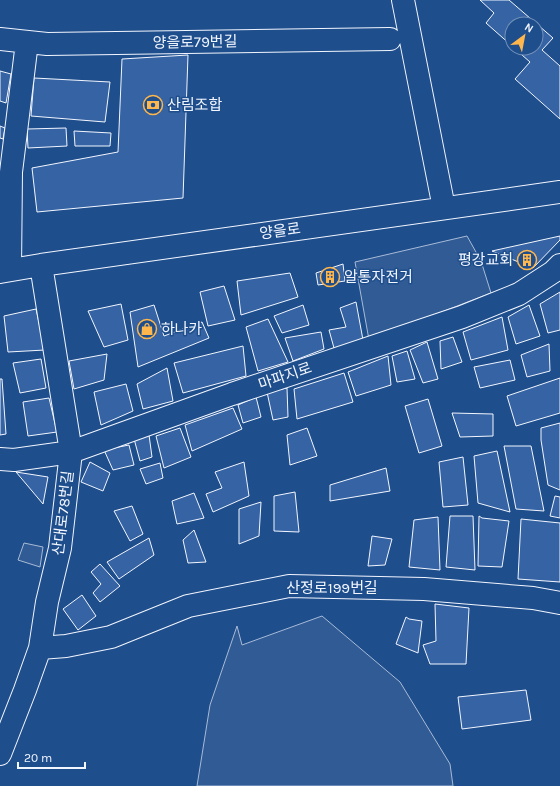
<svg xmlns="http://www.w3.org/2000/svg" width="560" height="786" font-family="Karla,'Noto Sans KR',sans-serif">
<rect width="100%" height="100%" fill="#1f4e8c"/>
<path fill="#305b95" stroke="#a8bbd7" d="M467,236l14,25 10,32 -122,47 -14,-78z
M24,543l19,4 -3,20 -22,-7z
M322,616l78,66 50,82 3,22h-256l13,-81 27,-79 5,19z"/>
<path fill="#3563a3" stroke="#f2f6ff" d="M480,0h29l44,38 -11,12 18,16v53l-45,-40 15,-17 -16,-14h22v-24h-24v22l-26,-23 8,-10z
M188,55l-5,143 -146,14 -5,-44 86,-16 4,-93z
M0,71l11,3 -5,29 -6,-2z
M34,78l76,4 -5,40 -74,-6z
M0,126l5,2 -2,11 -3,-1z
M66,128l1,18 -39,2 -1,-19z
M74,131l37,2 -1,13h-35z
M560,236v4l-27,28 -41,-17z
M343,264l2,17 -27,4 -2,-12z
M290,273l8,24 -57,18 -4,-34z
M224,286l11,34 -27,6 -8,-34z
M560,292v38l-12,3 -8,-29z
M356,302l7,38 -29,8 -5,-18 17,-3 -6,-19z
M121,304l7,36 -24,7 -16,-36z
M154,305l10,31 38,-14 7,16 -71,29 -8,-55z
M303,305l6,20 -27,8 -8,-17z
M529,305l11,31 -24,8 -8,-27z
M36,309l9,41 -37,2 -4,-36z
M502,317l6,33 -37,10 -8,-28z
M268,319l20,43 -30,9 -12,-44z
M321,332l3,17 -31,12 -8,-23z
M453,337l9,25 -21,7 -1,-28z
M427,342l11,37 -15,4 -13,-33z
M549,344l1,27 -23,6 -6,-22z
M243,346l3,30 -63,17 -9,-30z
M407,351l8,28 -18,3 -5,-26z
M107,354l-3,26 -30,9 -5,-28z
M388,356l3,29 -35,11 -8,-24z
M41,359l5,29 -26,5 -7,-30z
M510,360l5,20 -35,8 -6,-21z
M167,368l6,33 -30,8 -6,-25z
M344,373l9,29 -56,17 -3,-30z
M560,378v35l-44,13 -9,-30z
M0,379h2l4,55 -6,1z
M126,384l7,27 -32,14 -7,-33z
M287,388l1,29 -15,3 -6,-28z
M256,397l5,20 -18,6 -5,-18z
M49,398l8,34 -29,4 -5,-34z
M428,399l14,47 -23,7 -14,-47z
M233,408l9,21 -50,22 -7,-26z
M452,413l41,1v22l-33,1z
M560,423v67l-12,-5 -7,-45v-12z
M180,428l11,29 -27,11 -8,-32z
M307,428l10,28 -27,9 -3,-30z
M133,435h16l3,22 -12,4z
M129,445l5,20 -21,5 -9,-20z
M504,446h27l13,65 -28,-2z
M497,451l13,61 -32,-9 -4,-47z
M463,457l5,48 -25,2 -4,-45z
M90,462l20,11 -7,18 -22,-9z
M244,462l5,34 -36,16 -7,-18 16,-6 -7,-16z
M160,463l3,15 -17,6 -6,-15z
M386,468l4,23 -60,10v-16z
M16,472l32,5 -5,27z
M295,492l4,40 -25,-1v-35z
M194,493l10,25 -27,6 -5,-23z
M555,496l5,1v21l-10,-2z
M261,502l-2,34 -20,8v-35z
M132,506l11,28 -13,7 -16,-30z
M450,516h23l2,54 -29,-3z
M479,516l3,2 27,3 -7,46 -24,-1z
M438,517l2,53 -31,-3 5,-47z
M521,519l39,4v59l-42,-3z
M194,530l12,32 -18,1 -5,-23z
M372,536l20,3 -7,26 -17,1z
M149,538l5,17 -35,24 -12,-17z
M100,564l20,22 -20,16 -7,-9 8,-9 -10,-12z
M82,595l14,21 -18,14 -15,-21z
M435,604l34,4 -3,56h-36l-7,-19 13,-4z
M406,617l3,2 13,2 -4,32 -22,-9z
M526,690l5,30 -69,9 -4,-32z"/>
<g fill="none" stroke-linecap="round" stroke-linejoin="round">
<g stroke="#f2f6ff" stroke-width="24">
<path id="minor" d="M403,0l41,208
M0,39l47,5 343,-5
M10,270l1,-98 16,-130
M0,272l41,-7 519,-73
M0,459l14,1 57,-8 161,-58 230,-77 57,-23 34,-22 7,-7
M40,648l26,-2 45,-9 77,-31 101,-20 135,3 109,9 27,5
M0,754l25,-64 15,-42 7,-46 13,-54 11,-96 -30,-187"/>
</g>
<use href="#minor" stroke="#1f4e8c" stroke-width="22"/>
</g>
<defs>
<g id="bank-ring" transform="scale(1)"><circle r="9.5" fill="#1f4e8c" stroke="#ffb74d" stroke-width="1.5"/><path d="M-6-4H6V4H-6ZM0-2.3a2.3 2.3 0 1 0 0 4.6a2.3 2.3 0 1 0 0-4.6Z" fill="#ffb74d"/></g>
<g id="building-ring" transform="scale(1)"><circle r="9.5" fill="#1f4e8c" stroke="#ffb74d" stroke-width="1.5"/><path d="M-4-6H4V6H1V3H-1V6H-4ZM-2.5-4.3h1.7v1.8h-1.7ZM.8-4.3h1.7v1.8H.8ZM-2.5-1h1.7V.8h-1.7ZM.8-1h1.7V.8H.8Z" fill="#ffb74d"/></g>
<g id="shop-ring" transform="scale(1)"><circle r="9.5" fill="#1f4e8c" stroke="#ffb74d" stroke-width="1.5"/><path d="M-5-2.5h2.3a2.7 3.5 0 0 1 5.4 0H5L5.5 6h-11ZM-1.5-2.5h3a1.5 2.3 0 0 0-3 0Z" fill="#ffb74d"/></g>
</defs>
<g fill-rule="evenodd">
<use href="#bank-ring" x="153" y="105"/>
<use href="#building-ring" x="527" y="260"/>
<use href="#building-ring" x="330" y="277"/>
<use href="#shop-ring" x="147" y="329"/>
</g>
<g text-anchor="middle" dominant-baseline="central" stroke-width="3" stroke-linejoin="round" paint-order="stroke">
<g font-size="15" fill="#f2f6ff" stroke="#1f4e8c">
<text transform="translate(195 42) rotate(-1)">양을로79번길</text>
<text transform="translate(280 231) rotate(-8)">양을로</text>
<text transform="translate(285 376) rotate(-19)">마파지로</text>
<text transform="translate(63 513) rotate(-83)">산대로78번길</text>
<text x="332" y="588">산정로199번길</text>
</g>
<g font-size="15" fill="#f2f6ff" stroke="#1f4e8c" text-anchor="start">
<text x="167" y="105">산림조합</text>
<text x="513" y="260" text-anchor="end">평강교회</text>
<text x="344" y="277">알통자전거</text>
<text x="161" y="329">하나카</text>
</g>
</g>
<g transform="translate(524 36) rotate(32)"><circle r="19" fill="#1f4e8c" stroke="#7391ba"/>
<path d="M0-3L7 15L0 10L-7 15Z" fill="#ffb74d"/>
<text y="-6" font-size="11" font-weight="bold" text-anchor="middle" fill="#f2f6ff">N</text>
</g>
<path d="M18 762v6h67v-6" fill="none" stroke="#f2f6ff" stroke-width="2"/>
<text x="24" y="762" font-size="12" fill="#f2f6ff" stroke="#1f4e8c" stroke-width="3" paint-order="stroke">20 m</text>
</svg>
